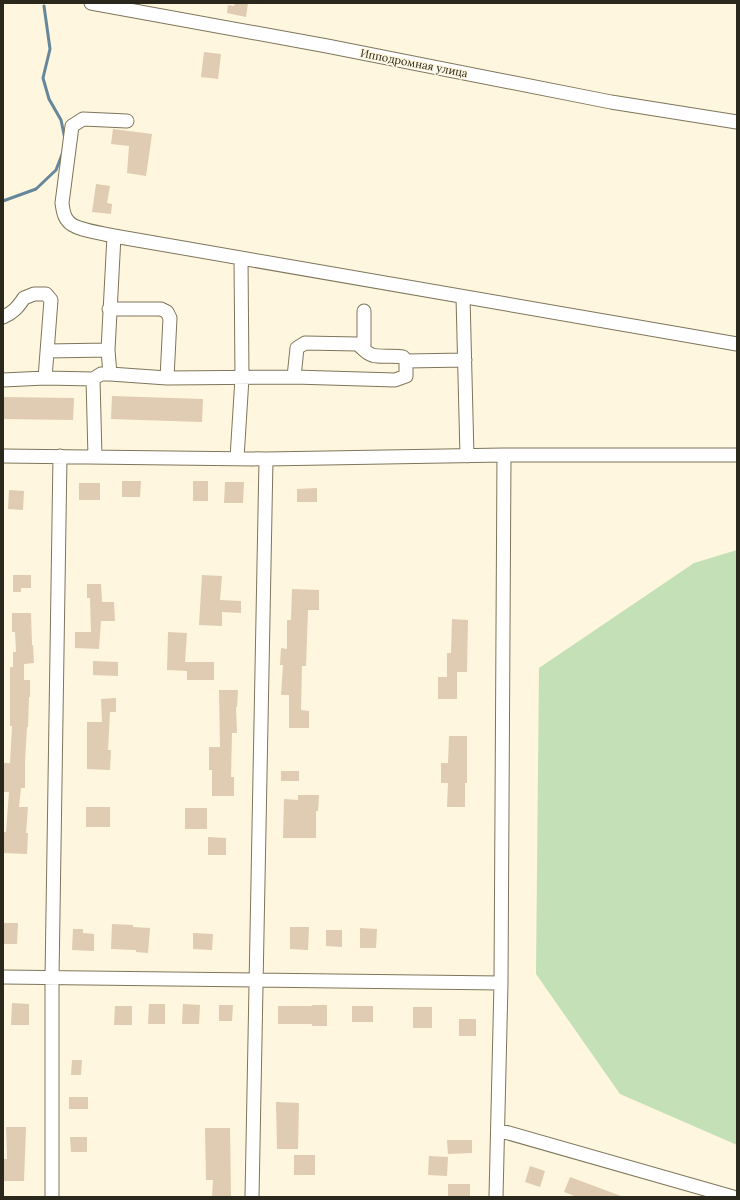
<svg xmlns="http://www.w3.org/2000/svg" width="740" height="1200" font-family="Lora,serif">
<rect width="100%" height="100%" fill="#fef6de"/>
<path fill="#c4e0b7" d="M737,550v595l-117,-51 -84,-120 3,-306 155,-105z"/>
<g fill="none" stroke-linecap="round" stroke-linejoin="round">
<path stroke="#66879b" stroke-width="3" d="M44,6l6,43 -7,29 6,21 12,21 4,19
M3,201l33,-12 20,-19 7,-18"/>
</g>
<path fill="#dfccb2" d="M235,3h13l-2,14 -19,-4 1,-8 6,1z
M204,52l17,2 -3,25 -17,-2z
M113,129l39,5 -6,42 -19,-3 2,-27 -18,-2z
M96,184l14,2 -3,17 5,1 -1,10 -19,-2z
M112,396l91,3 -1,23 -91,-3z
M3,397l71,1 -1,22 -70,-1z
M122,481h19l-1,16h-18z
M193,481h15v20h-15z
M225,482h19l-1,21h-19z
M79,483h21v17h-21z
M317,488v14h-20v-13z
M9,490l15,1 -1,19 -15,-1z
M13,575h18v13h-10v4h-8z
M202,575l20,1 -2,24 21,1v12l-19,-1v14l-23,-1z
M87,584h14l1,18h12l1,19h-14l-2,28 -24,-1v-16h16l-1,-34h-3z
M292,589l27,1v20h-11l-2,56h-4l-1,44 8,1v17h-20v-33h-8l2,-30h-3l1,-17 6,1v-29h4z
M12,613h19l1,32h1l1,18 -10,1v16h6v17h-1l-1,30h-1l-2,34v27h-4l-2,19h9l-2,26h2l-1,21 -24,-1v-21h3l3,-40h-5v-29h6l2,-37h-2v-59h3v-15h3l-1,-20h-3z
M452,619l16,1 -1,52h-10v27h-19v-22h9v-24h4z
M168,632l19,1 -2,29h29v18h-27v-9l-20,-1z
M93,661l25,1v14l-25,-1z
M219,690h19l-1,17h-1l1,26h-5l-1,44h3v19h-22v-26h-3v-23h11z
M116,698v14h-6l-2,38h3l-1,20 -23,-1v-47h15l-1,-23z
M449,736h18v47h-2v24h-18l1,-24h-7v-20h7z
M281,771h18v10h-18z
M298,795h21l-1,16h-2v27h-33l1,-39 14,1z
M86,807h24v20h-24z
M185,808h22v21h-22z
M208,837l18,1v17h-18z
M3,923h15l-1,21h-14z
M112,924l21,1v2l17,1 -2,25 -12,-1v-2l-25,-1z
M290,927h19l-1,23 -18,-1z
M360,928l17,1 -1,19h-16z
M73,929h10v4l11,1v17l-22,-1z
M326,930h16v17l-16,-1z
M193,933l20,1 -1,16 -19,-1z
M12,1003l17,1v21h-18z
M149,1004h16v20h-17z
M183,1004l17,1 -1,19h-17z
M219,1005h14l-1,16h-13z
M312,1005h15v21h-15v-2h-34v-18h34z
M115,1006h17v19h-18z
M352,1006h21v16h-21z
M413,1007h19v21h-19z
M459,1019h17v17h-17z
M72,1060h10l-1,15h-10z
M69,1097h19v12h-19z
M276,1102l23,1 -1,46h-21z
M6,1127h20l-2,54h-20v-22h3z
M205,1128h25l1,69h-19l1,-17h-7z
M70,1137h17v15h-16z
M447,1140h25v13l-24,1z
M294,1155h21v20h-21z
M429,1156l19,1 -1,19 -19,-1z
M530,1166l15,5 -5,16 -15,-5z
M570,1177l51,19v1h-44l-13,-5z
M448,1184h22v13h-22z"/>
<g fill="none" stroke-linecap="round" stroke-linejoin="round">
<g stroke="#7e755a" stroke-width="15">
<path id="minor" d="M91,3l236,43 284,56 126,20
M127,121l-44,-2 -11,7 -10,77c1,6 1,13 6,18 6,9 34,12 46,15l623,108
M463,297l4,159
M109,309h52l6,3 3,6 -3,60
M3,317c10,-4 15,-10 21,-19l10,-4h12l5,6 -6,78
M364,348v-37
M108,350l2,24
M47,351l61,-1 6,-114
M294,377l3,-29 8,-5 52,1c5,3 8,8 13,10 6,4 24,1 33,3l3,4
M93,379l8,-5h9l57,4 127,-1 101,3 11,-4v-15l59,-1
M3,380l42,-2 48,1 2,78
M3,456l263,3 238,-4h233
M237,458l5,-80 -1,-120
M3,977l498,6
M498,1130l235,67
M52,1197v-219l8,-522
M252,1197l14,-738
M496,1197l5,-214 3,-528"/>
</g>
<use href="#minor" stroke="#fff" stroke-width="13"/>
</g>
<g text-anchor="middle" dominant-baseline="central" stroke-width="3" stroke-linejoin="round" paint-order="stroke">
<g font-size="11" fill="#2a271c" stroke="#fef6de">
<text transform="translate(414 63) rotate(11)">Ипподромная улица</text>
</g>
</g>
<rect width="740" height="1200" fill="none" stroke="#2a271c" stroke-width="8"/>
</svg>
